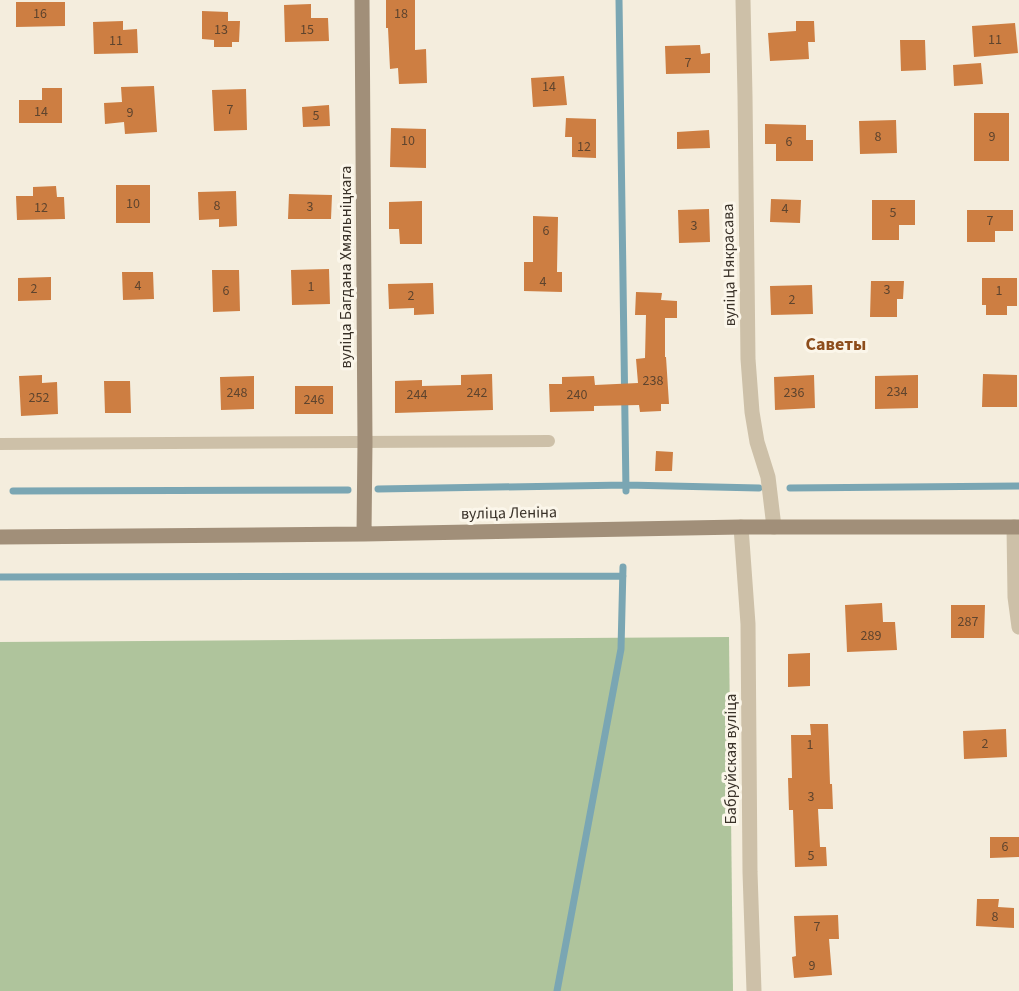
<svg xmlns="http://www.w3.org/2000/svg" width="1019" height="991" font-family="'Source Sans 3',sans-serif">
<rect width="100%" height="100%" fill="#f4eddd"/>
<path fill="#afc49c" d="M729,637l4,354h-733v-349z"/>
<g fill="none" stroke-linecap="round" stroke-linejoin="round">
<path stroke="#7aa6b3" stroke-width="7" d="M619,0l7,491
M790,488l229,-2
M378,489l248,-4 133,3
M13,491l335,-1
M0,577l623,-1
M557,991l64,-342 2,-82"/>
</g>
<path fill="#cd7e42" d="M386,0h29v50l11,-1 1,34 -28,1 -1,-16 -8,1 -2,-41h-2z
M16,2h49v24l-49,1z
M311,4v14h17l1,23 -44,1 -1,-37z
M202,11l26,1v9h12l-1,21h-7v5h-18v-7l-12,-1z
M123,21v9l14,-1 1,24 -44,1 -1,-32z
M796,21h18l1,21h-7l1,17 -39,2 -2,-28 28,-2z
M1015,23l3,30 -44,4 -2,-31z
M900,40h25l1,30 -25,1z
M700,45l1,9 9,-1v20l-44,1 -1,-28z
M981,63l2,21 -29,2 -1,-21z
M564,76l3,29 -34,2 -2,-29z
M154,86l3,46 -32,2 -1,-12 -19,2 -1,-21 18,-1 -1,-15z
M42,88h20v35h-43v-23h23z
M246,89l1,41 -33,1 -2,-41z
M329,105l1,21 -27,1 -1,-20z
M974,113h35v48h-35z
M566,118l30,1v39l-24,-1v-20h-7z
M896,120l1,33 -37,1 -1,-33z
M765,124l41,1v15h7v21h-37v-17h-11z
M391,128l35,1v39l-36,-1z
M709,130l1,18 -33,1v-17z
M116,185h34v38h-34z
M56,186l1,11h7l1,22 -48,1 -1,-24h17v-9z
M236,191l1,35 -18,1v-8l-20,1 -1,-28z
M289,194l43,1 -1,24h-43z
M771,199l30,1 -1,23 -30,-1z
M872,200h43v25h-16v15h-27z
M422,201v43h-22l-1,-15h-10v-27z
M709,209l1,33 -31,1 -1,-33z
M967,210h46v21h-18v11h-28z
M533,216l25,1 -1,55h5v20l-38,-1v-29h9z
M329,269l1,35 -38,1 -1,-35z
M212,270h27l1,41 -27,1z
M122,272h31l1,27 -31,1z
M51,277v23l-33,1v-23z
M982,278h35v28h-10v9h-21v-10h-4z
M871,281h33l-1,18h-6v18h-27z
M433,283l1,31 -20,1v-7l-25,1 -1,-25z
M812,285l1,29 -42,1 -1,-29z
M636,292l26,1 -1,7 16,1v17h-12v39h1l3,47h-8v7l-21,1 -1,-7 -45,1v5l-44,1 -1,-28h13v-7l32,-1 1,9 43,-2 -2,-24 9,-1 1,-43h-11z
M492,374l1,36 -98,3v-32l27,-1v6l39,-1v-10z
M983,374l34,1v32h-35z
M42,375v8l15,-1 1,32 -37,2 -2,-40z
M814,375l1,33 -40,2 -1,-33z
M918,375v33l-43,1v-33z
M254,376v33l-33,1 -1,-33z
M104,381h26l1,32h-26z
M295,386h38v28h-38z
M656,451l17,1 -1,19h-17z
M882,603l1,19h12l2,28 -50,2 -2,-47z
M951,605h34l-1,33h-33z
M810,653v33l-22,1v-33z
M810,724h18l2,60h2l1,25h-15l2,38h6l1,19 -32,1 -2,-57h-4l-1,-32h4l-1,-43h20z
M1006,729l1,28 -43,2 -1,-28z
M990,837h29v20l-29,1z
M977,899h22l-1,8 16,1v20l-38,-2z
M838,915l1,24h-10l3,36 -38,3 -2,-21 4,-1 -2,-40z"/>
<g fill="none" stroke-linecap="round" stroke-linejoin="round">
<path stroke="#cdc0a8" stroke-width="12" d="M0,444l549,-3"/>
<path stroke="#cdc0a8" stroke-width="15" d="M743,0l2,96 3,263 4,53 5,30 11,35 6,50
M741,527l7,97 2,248 4,119
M1014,527l1,70 4,30"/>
<path stroke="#a18f79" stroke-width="15" d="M362,0l3,442 -1,92
M0,537l364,-3 377,-7h278"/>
</g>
<g text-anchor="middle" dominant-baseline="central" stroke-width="6" stroke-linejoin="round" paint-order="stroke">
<g font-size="14" fill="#5e442e">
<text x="40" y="14">16</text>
<text x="401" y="14">18</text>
<text x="221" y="30">13</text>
<text x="307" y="30">15</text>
<text x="995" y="40">11</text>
<text x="116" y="41">11</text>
<text x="688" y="63">7</text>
<text x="549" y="87">14</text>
<text x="230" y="110">7</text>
<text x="41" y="112">14</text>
<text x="130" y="113">9</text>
<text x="316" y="116">5</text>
<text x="878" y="137">8</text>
<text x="992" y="137">9</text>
<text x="408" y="141">10</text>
<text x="789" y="142">6</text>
<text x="584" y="147">12</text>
<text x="133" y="204">10</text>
<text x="217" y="206">8</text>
<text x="310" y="207">3</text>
<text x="41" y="208">12</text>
<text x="785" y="209">4</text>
<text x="893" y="213">5</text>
<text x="990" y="221">7</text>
<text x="694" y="226">3</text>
<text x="546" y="231">6</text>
<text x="543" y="282">4</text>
<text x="138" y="286">4</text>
<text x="311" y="287">1</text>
<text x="34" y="289">2</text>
<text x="887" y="290">3</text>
<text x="226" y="291">6</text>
<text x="999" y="291">1</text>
<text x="411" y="296">2</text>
<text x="792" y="300">2</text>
<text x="653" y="381">238</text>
<text x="897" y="392">234</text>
<text x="237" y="393">248</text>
<text x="477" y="393">242</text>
<text x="794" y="393">236</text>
<text x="417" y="395">244</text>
<text x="577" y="395">240</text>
<text x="39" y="398">252</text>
<text x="314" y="400">246</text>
<text x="968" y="622">287</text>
<text x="871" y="636">289</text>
<text x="985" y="744">2</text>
<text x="810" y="745">1</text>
<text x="811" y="797">3</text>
<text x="1005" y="847">6</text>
<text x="811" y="856">5</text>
<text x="995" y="917">8</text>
<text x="817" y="927">7</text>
<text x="812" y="966">9</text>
</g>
<g font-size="16" fill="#393128" stroke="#fbf6ea">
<text transform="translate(729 265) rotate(-91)">вуліца Някрасава</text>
<text transform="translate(346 267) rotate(-90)">вуліца Багдана Хмяльніцкага</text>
<text transform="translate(509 513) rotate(-1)">вуліца Леніна</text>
<text transform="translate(731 759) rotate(-90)">Бабруйская вуліца</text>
</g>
<g font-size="18" font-weight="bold" fill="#8d4d1c" stroke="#fbf6ea">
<text x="836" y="344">Саветы</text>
</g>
</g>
</svg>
